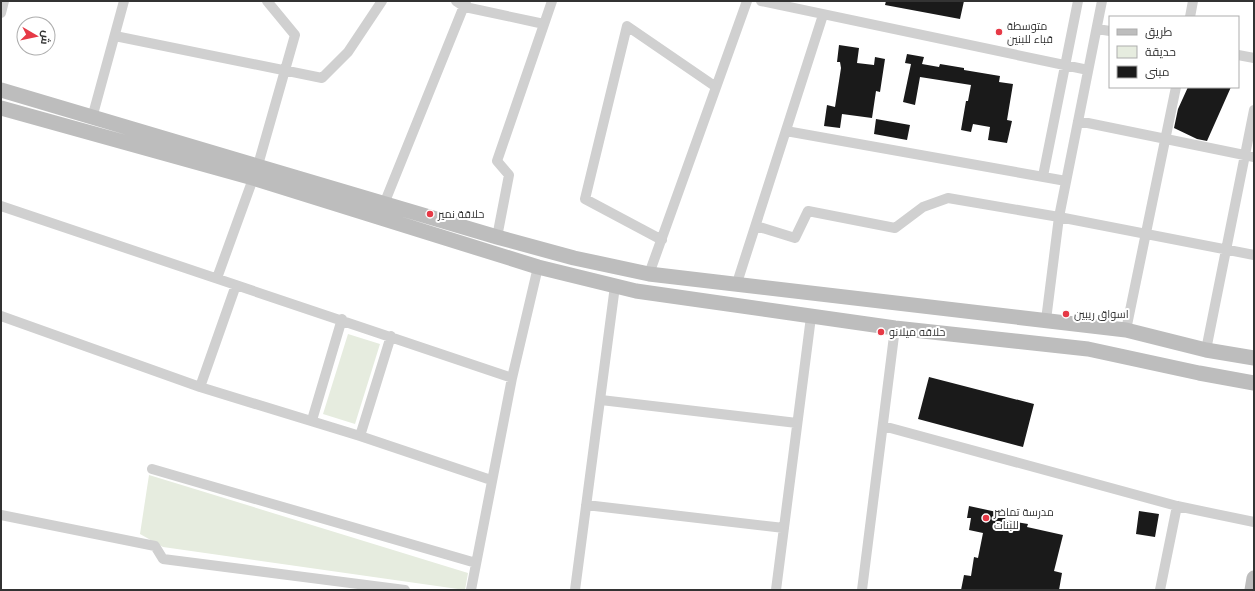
<svg xmlns="http://www.w3.org/2000/svg" width="1255" height="591" font-family="'PT Sans',Cairo,sans-serif">
<rect width="100%" height="100%" fill="#fff"/>
<path fill="#e6ecdf" d="M348,334l32,10 -25,80 -32,-10z
M149,475l319,98 -3,17 -302,-43 -23,-13z"/>
<path fill="#1a1a1a" d="M886,1h78l-4,18 -75,-14z
M839,45l20,3 -2,15 17,2 1,-8 10,2 -5,33 -4,-1 -4,27 -30,-4 -2,14 -16,-2 3,-21 8,2 6,-39 -1,-6h-3z
M907,54l17,3 -2,7 17,3 1,-3 24,4v2l36,6 -1,6 14,2 -6,36 5,1 -5,22 -19,-3 2,-13 -17,-3 -2,8 -10,-2 5,-29h2l3,-16 -51,-8 -5,28 -12,-3 8,-38 -6,-1z
M1188,87h43l-24,54 -10,-2 -23,-11 4,-19z
M876,119l34,6 -3,15 -33,-6z
M929,377l105,27 -11,43 -105,-28z
M969,506l37,8 -1,6 23,4 -1,3 36,8 -9,36 8,2 -3,17h-98l3,-15 7,1 3,-19 4,1 5,-25 -14,-3 2,-12h-4z
M1139,511l20,3 -4,23 -19,-3z"/>
<g fill="none" stroke-linecap="round" stroke-linejoin="round">
<path stroke="#d0d0d0" stroke-width="10" d="M456,1l9,6 79,17
M761,1l327,69
M1,13l3,-12
M1190,17l3,-16
M1097,29l13,2
M115,36l207,42 26,-26 34,-51
M1238,55l16,3
M92,118l32,-117
M1078,121l176,36
M786,131l280,50
M1043,176l35,-175
M384,204l82,-203
M1,206l511,172
M756,226l39,12 13,-27 87,17 28,-21 25,-9 111,19 195,38
M497,237l12,-62 -12,-14 55,-160
M662,240l-77,-41 42,-173 89,61
M649,274l98,-273
M217,278l41,-113 37,-130 -28,-34
M736,286l87,-271
M1,316l199,71 160,49 131,44
M1046,320l13,-103 43,-216
M1126,330l50,-243
M1206,350l48,-240
M200,387l36,-102
M601,400l196,23
M312,420l30,-101
M883,426l294,80 77,16
M360,436l31,-100
M152,469l324,94
M586,505l198,23
M1,515l154,31 8,13 242,31
M471,590l41,-212 26,-111
M575,590l40,-304
M776,590l35,-273
M862,590l33,-262
M1160,590l17,-84"/>
<path stroke="#bdbdbd" stroke-width="15" d="M1,90l496,147 77,21 75,16 477,56 80,20 48,8
M1,108l252,70 285,89 98,24 259,37 193,21 111,24 55,10
M1252,590l2,-12"/>
</g>
<g fill="#e63946" stroke="#fff" stroke-width="1.5">
<circle cx="999" cy="32" r="4"/>
<circle cx="430" cy="214" r="4"/>
<circle cx="1066" cy="314" r="4"/>
<circle cx="881" cy="332" r="4"/>
<circle cx="986" cy="518" r="4"/>
</g>
<g text-anchor="middle" dominant-baseline="central" stroke-width="4" stroke-linejoin="round" paint-order="stroke">
<g font-size="11" fill="#333" stroke="#fff" text-anchor="start">
<text x="1007" y="26">متوسطة<tspan x="1007" dy="13">قباء للبنين</tspan></text>
<text x="438" y="214">حلاقة نمير</text>
<text x="1074" y="314">اسواق ريبين</text>
<text x="889" y="332">حلاقه ميلانو</text>
<text x="994" y="512">مدرسة تماضر<tspan x="994" dy="13">للبنات</tspan></text>
</g>
</g>
<rect width="1255" height="591" fill="none" stroke="#333333" stroke-width="4"/>
<rect x="1109" y="16" width="130" height="72" fill="#ffffff" stroke="#adadad"/>
<rect x="1117" y="29" width="20" height="6" fill="#bdbdbd" stroke="#adadad"/>
<text x="1145" y="36" font-size="12" fill="#333333">طريق</text>
<rect x="1117" y="46" width="20" height="12" fill="#e6ecdf" stroke="#adadad"/>
<text x="1145" y="56" font-size="12" fill="#333333">حديقة</text>
<rect x="1117" y="66" width="20" height="12" fill="#1a1a1a" stroke="#adadad"/>
<text x="1145" y="76" font-size="12" fill="#333333">مبنى</text>
<g transform="translate(36 36) rotate(99)"><circle r="19" fill="#ffffff" stroke="#adadad"/>
<path d="M0-3L7 15L0 10L-7 15Z" fill="#e63946"/>
<text y="-6" font-size="11" font-weight="bold" text-anchor="middle" fill="#333333">ش</text>
</g>
</svg>
